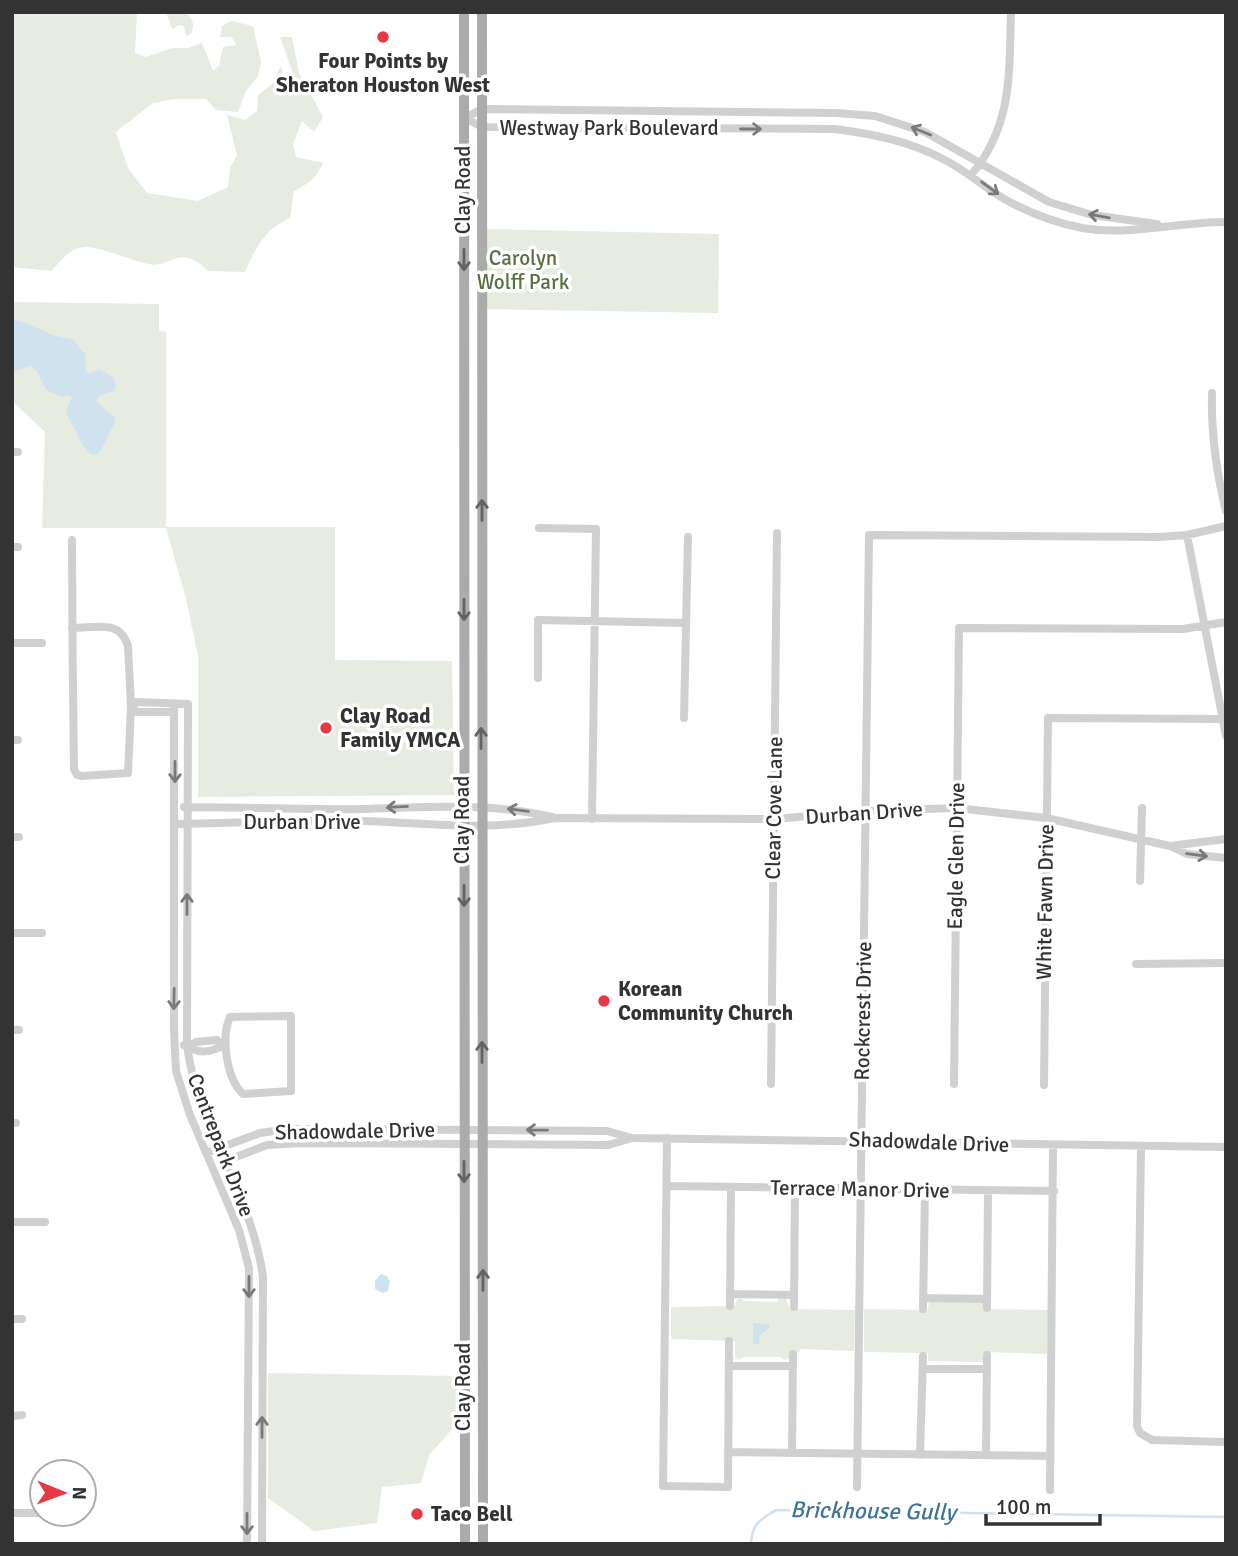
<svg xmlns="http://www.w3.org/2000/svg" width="1238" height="1556" font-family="Signika,sans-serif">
<rect width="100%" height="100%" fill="#fff"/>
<path fill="#e6ecdf" d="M12,12h125l-2,41 10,4 28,-9h15l14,-5 11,28 6,-5 4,-19 13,-2 -4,-8h-12l2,-11 9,-5 22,5 8,36 -3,14 -12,15 -8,21 -22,-2 -10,-11h-32l-21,4 -37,29 12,36 19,25 51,8 30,-14 2,-19 7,-13 -10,-40 18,5 12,-9 1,-16 14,-11 9,-18 6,22 10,-3 -17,-48h12l7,36 24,44 -9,15 -12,-11 -9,23 3,13 27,6c-6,15 -15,21 -29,28l-4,27c-24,10 -35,30 -45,54l-37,-1c-29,-29 -37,-2 -59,-7 -16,-3 -49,-17 -63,-17 -16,0 -25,14 -35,24l-39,-4z
M166,12h20c7,8 9,11 5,22l-5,2 -2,-10 -5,-1 -7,4z
M482,229l237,5 -1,79 -236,-4z
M12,302l147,2v27l7,1v195h169v133l117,1 2,134 -256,2v-141l-12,-57 -20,-71h-124l3,-96 -33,-31z
M740,1298l4,3 33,1 1,-3h8l4,10 65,1 -1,41 -54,-2 -1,3 -10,1v5l-4,2 -5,-3h-36l-6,3 -3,-4v-15l-64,-2v-32l64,-1 1,-5z
M929,1301l55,1v7l64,1 -1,44 -63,-2 -1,10 -55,-1v-8l-64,-1v-43l64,1z
M268,1373l190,3v47l-29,32 -8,28 -39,4 -5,36 -63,8 -46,-33z"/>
<path fill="#cfe2ee" d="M12,320l9,1 34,15 17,3 13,15 1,17 3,3 10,-5 14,8 3,8 -2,6 -14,4 -4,6 19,17c0,9 -5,12 -8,20 -13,33 -24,10 -32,-9 -3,-5 -7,-10 -8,-15 -1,-6 2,-11 5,-16l-3,-3 -7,2 -16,-7 -9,-19 -7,-5 -18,6z
M381,1274l6,2 3,6 -2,9 -5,2 -8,-4v-8z
M753,1323l16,1v4l-9,7 -1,9h-6z"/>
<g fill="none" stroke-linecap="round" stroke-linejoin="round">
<path stroke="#cfe2ee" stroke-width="2.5" d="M751,1544c1,-21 9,-24 25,-34l450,7"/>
<path stroke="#d0d0d0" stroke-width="8" d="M465,118l17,9 353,2c38,5 74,12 108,30 23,11 41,29 63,41 22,12 51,23 76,28 48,8 95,-6 144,-6
M465,118l17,-9 354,4 39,3 50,16 124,70 43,13 65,9
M971,175c42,-49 38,-103 40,-163
M1212,393c-1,41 4,78 14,118
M12,452h6
M539,528l57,1 -4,290
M1187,535l39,201
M72,540c0,76 1,153 2,229l3,6 5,1 46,-3 3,-66 -3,-61c-8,-27 -32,-18 -56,-18
M12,547h6
M12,643h30
M538,678v-58l148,3
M174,704v326l2,41 14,44 49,115 10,38 -2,276
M131,707l5,-5 52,2 -1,341c10,82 65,149 76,232l-1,267
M131,707l6,5h37
M684,718l4,-181
M12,740h6
M184,807c61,0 122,3 182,2 63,-2 124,-7 186,8
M175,824c63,-1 125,-4 188,-3 67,2 124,11 192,-3l220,1 91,-8 91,-3 89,10 124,28 17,8 39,4
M12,837h7
M1170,846l56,-7
M1140,881l2,-73
M12,933h30
M1136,964l90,-1
M291,1016v75l-48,3c-17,-16 -22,-57 -13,-77z
M12,1030h7
M184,1045c4,1 7,3 11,5 10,4 22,-1 30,-5
M190,1046l6,-4 21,-2 5,6
M771,1084l6,-551
M954,1084l5,-456 224,1 43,-7
M1044,1085l4,-367 175,1
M12,1123h4
M667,1138l-4,348 65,1 1,-146
M1141,1147l-4,279 3,7 12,7 74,2
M206,1153l54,-20 29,-4h45l273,2 25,7 594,9
M223,1162l44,-17 36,-2 305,2 21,-6
M667,1186l387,5
M12,1222h33
M730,1294l64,1
M923,1298l64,1
M730,1306l1,-119
M794,1307l1,-119
M987,1308l1,-118
M923,1309l2,-119
M12,1319h10
M729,1366h64
M923,1369h64
M12,1416l10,-1
M728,1452l322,4
M792,1452l1,-98
M920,1455l3,-99
M986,1455l1,-100
M857,1487l12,-952 290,2 28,-2 39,-9
M1050,1490l3,-345
M12,1513h30"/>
<path stroke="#ababab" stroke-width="10" d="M464,12l1,1532
M482,12l1,1532"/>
</g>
<defs><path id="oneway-shaft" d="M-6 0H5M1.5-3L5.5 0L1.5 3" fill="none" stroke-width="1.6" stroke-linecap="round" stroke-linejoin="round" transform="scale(1.75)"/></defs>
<g stroke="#7a7a7a">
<use href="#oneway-shaft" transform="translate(751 129)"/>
<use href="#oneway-shaft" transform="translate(921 131) rotate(-158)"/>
<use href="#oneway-shaft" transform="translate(990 188) rotate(36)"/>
<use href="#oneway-shaft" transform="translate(1099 216) rotate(-170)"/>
<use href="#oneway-shaft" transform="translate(175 772) rotate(90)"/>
<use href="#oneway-shaft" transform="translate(397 807) rotate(177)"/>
<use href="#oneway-shaft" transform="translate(518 810) rotate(-172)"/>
<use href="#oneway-shaft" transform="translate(1197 855) rotate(8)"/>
<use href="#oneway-shaft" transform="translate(187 904) rotate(-90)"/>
<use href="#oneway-shaft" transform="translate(174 999) rotate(91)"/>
<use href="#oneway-shaft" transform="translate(537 1130) rotate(-179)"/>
<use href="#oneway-shaft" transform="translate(249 1287) rotate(90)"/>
<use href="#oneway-shaft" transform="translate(262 1427) rotate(-90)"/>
<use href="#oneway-shaft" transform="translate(247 1524) rotate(90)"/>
</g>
<g stroke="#636363">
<use href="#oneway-shaft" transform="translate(464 260) rotate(90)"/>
<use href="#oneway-shaft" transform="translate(482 510) rotate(-90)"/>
<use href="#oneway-shaft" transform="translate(464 610) rotate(90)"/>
<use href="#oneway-shaft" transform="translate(481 738) rotate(-90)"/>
<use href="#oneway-shaft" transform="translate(464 896) rotate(90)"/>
<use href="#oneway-shaft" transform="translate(482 1052) rotate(-90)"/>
<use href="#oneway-shaft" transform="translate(464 1172) rotate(90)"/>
<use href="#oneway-shaft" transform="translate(483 1280) rotate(-90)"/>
</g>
<g fill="#e63946" stroke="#fff" stroke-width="2.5">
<circle cx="383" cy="37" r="7"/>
<circle cx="326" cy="728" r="7"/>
<circle cx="604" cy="1001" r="7"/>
<circle cx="417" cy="1514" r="7"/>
</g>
<g text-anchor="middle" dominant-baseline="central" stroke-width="7" stroke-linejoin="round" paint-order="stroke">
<g font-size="21" font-weight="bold" fill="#333" stroke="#fff" text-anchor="start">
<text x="383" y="61" text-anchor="middle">Four Points by<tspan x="383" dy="24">Sheraton Houston West</tspan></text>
<text x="340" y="716">Clay Road<tspan x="340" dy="24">Family YMCA</tspan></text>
<text x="618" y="989">Korean<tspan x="618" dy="24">Community Church</tspan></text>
<text x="431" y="1514">Taco Bell</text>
</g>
<g font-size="21" fill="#333" stroke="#fff">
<text x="609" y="128">Westway Park Boulevard</text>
<text transform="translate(463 190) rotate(-90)">Clay Road</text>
<text transform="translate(774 808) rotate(-89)">Clear Cove Lane</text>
<text transform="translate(864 813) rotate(-4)">Durban Drive</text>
<text transform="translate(462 820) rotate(-90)">Clay Road</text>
<text x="302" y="822">Durban Drive</text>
<text transform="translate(956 856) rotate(-89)">Eagle Glen Drive</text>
<text transform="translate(1045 902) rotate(-89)">White Fawn Drive</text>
<text transform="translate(863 1011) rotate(-89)">Rockcrest Drive</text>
<text transform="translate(355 1131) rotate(-1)">Shadowdale Drive</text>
<text transform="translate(929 1142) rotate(2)">Shadowdale Drive</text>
<text transform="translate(221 1145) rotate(69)">Centrepark Drive</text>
<text transform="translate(860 1189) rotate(1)">Terrace Manor Drive</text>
<text transform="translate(463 1387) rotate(-90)">Clay Road</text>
</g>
<g font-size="21" fill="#56703f" stroke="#fff">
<text x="523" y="258">Carolyn<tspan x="523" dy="24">Wolff Park</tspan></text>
</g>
<g font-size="23" font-style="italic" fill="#3f7597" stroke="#fff">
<text transform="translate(873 1511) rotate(1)">Brickhouse Gully</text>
</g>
</g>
<rect width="1238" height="1556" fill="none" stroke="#333333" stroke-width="28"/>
<g transform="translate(63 1493) rotate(91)"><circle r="33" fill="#ffffff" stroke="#adadad" stroke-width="2"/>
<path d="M0-5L12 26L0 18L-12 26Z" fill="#e63946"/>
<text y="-10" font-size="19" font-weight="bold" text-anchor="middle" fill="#333333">N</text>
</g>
<path d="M986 1514v10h114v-10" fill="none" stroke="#333333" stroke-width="3.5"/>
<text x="996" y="1514" font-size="21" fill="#333333" stroke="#ffffff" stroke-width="5" paint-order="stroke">100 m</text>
</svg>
